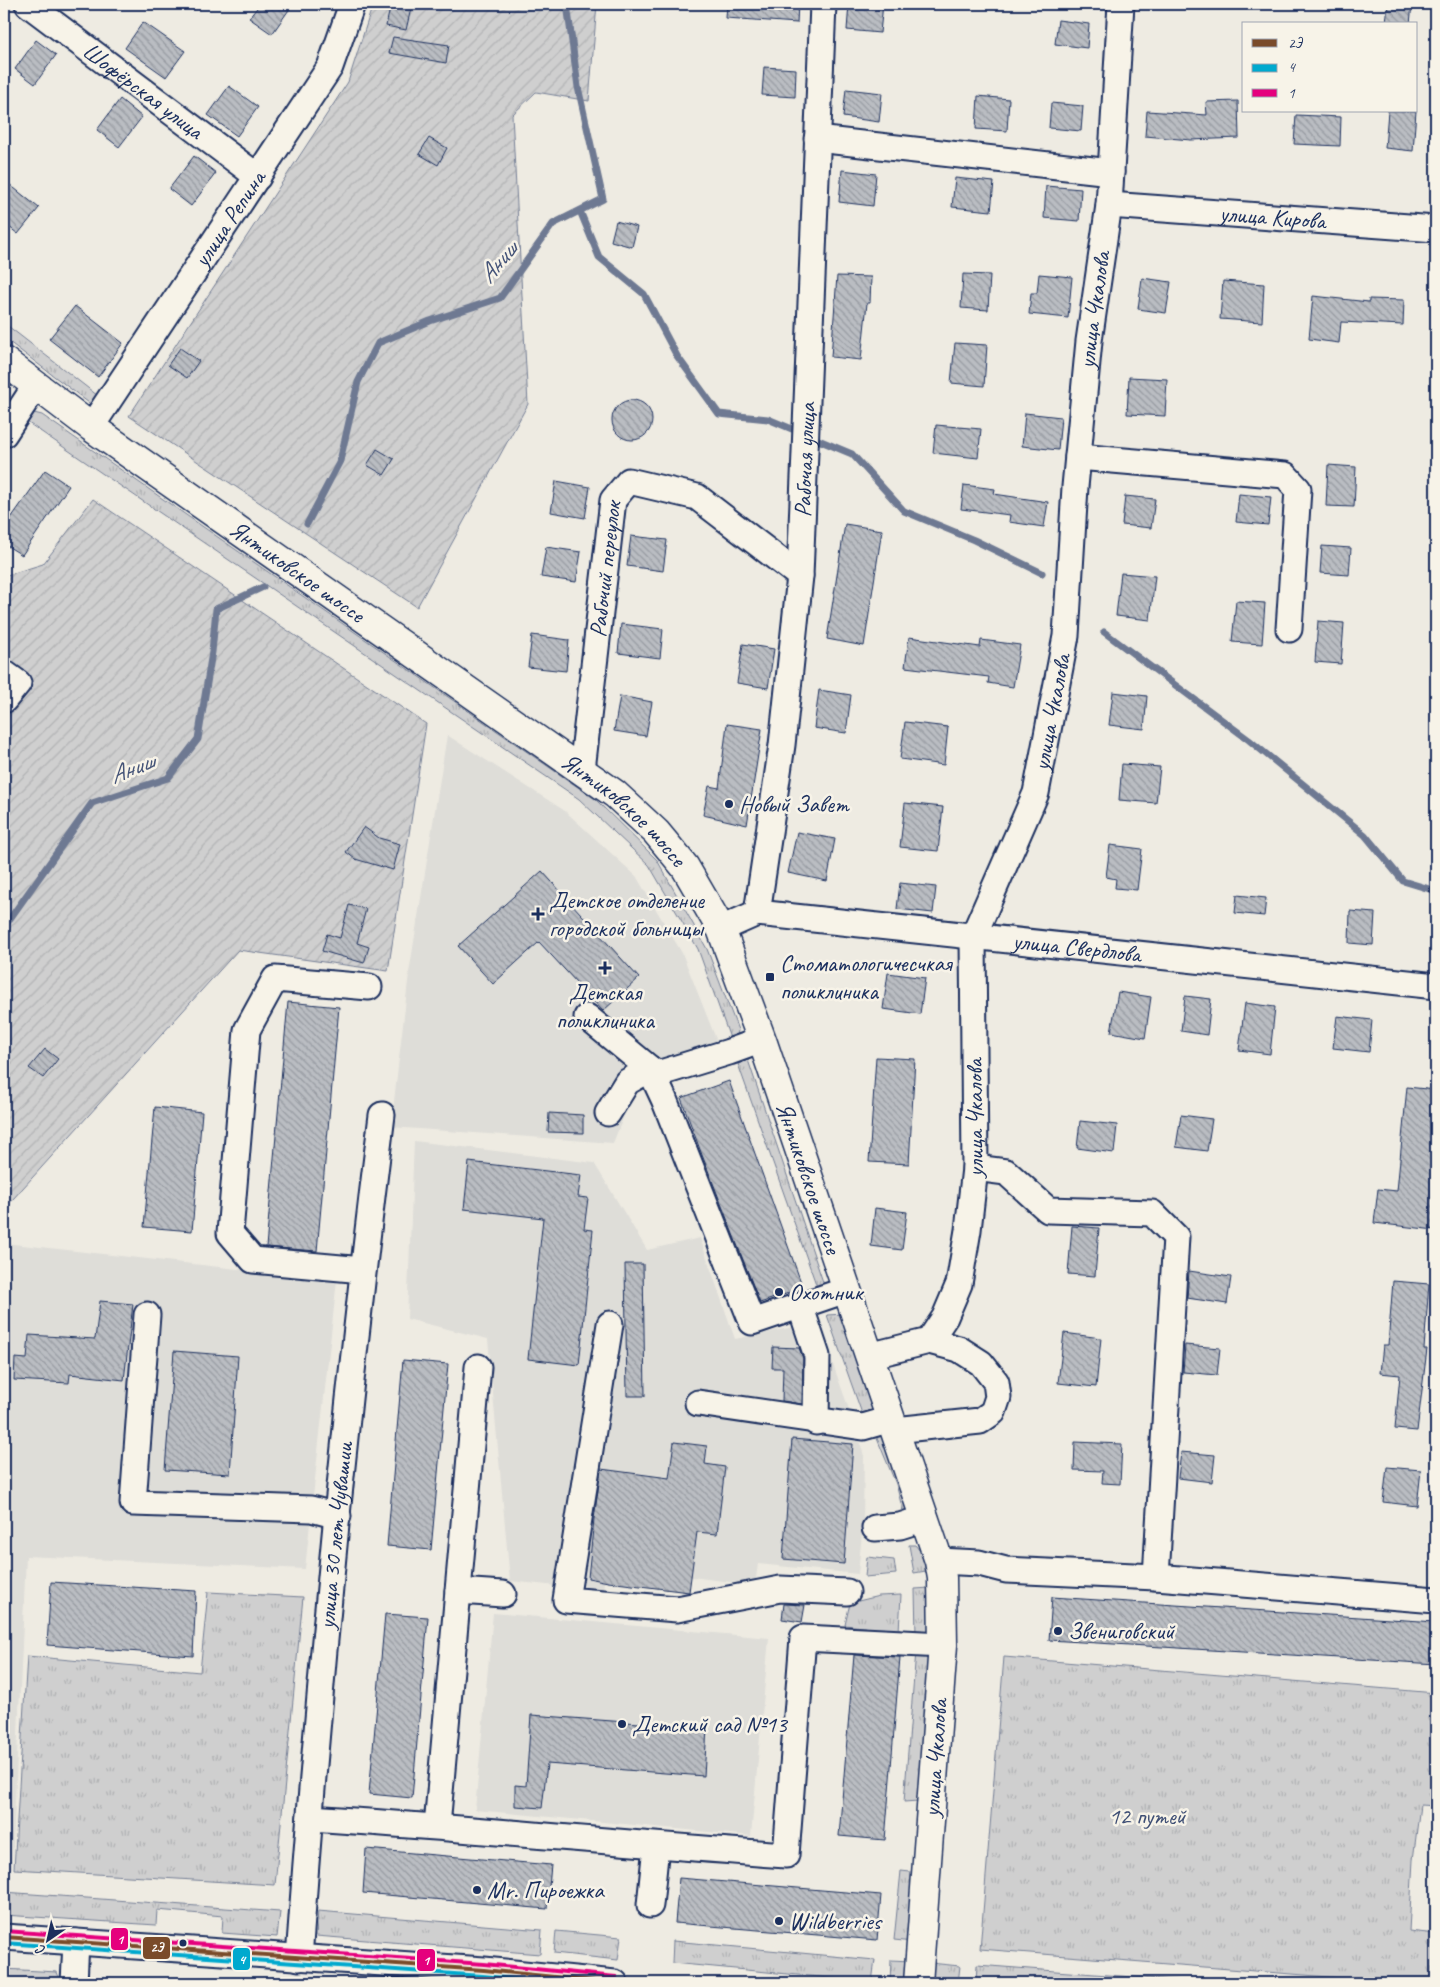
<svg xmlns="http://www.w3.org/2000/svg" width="1440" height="1987" font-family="Caveat,sans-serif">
<defs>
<pattern id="grass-tufts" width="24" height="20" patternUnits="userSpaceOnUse" patternTransform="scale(1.25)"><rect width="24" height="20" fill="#cfcfcf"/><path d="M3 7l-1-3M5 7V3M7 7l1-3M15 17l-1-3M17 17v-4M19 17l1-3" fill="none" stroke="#b1b2b4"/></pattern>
<pattern id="garden-furrows" width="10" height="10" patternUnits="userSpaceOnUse" patternTransform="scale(1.25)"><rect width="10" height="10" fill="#cfcfcf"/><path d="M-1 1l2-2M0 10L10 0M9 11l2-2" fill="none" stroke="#b1b2b4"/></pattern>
<pattern id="building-back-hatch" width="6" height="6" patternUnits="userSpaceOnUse" patternTransform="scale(1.25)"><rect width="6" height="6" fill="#babdc2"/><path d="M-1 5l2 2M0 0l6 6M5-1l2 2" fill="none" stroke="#969aa1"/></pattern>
</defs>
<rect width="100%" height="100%" fill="#eeebe2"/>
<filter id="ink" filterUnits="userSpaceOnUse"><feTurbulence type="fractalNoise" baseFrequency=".02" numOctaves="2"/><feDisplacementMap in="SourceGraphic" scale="10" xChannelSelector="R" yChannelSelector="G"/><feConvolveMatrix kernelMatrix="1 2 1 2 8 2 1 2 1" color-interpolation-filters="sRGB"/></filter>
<g filter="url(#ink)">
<path fill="#deddd8" d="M447,735l118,76 71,65 46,77 38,96 -78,22 -29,72 -222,-16 18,-154z
M414,1141l180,22 53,87 53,-12 35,101 83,-17 38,107 8,27 -1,67 -5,51 -100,-10 -3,21 -64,-8 -2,16 -85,-12 -1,10 -93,-10 -22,-242 -81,-20z
M4,1243l333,37 -32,289 -279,-13 -14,312 -8,-1z
M493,1613l276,25 -18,198 -276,-26z"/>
<path fill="url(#grass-tufts)" stroke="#757f96" d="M4,323l98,76 -9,7 -89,-68z
M30,412l12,3 553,384 62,61 50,89 31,81 -1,8 -6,3 -33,-92 -49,-84 -70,-66 -558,-381z
M748,1060l76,225 -7,2 -79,-223z
M844,1314l31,101 -10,7 -38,-107z
M884,1432l25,82 -5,1 -8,-31 -20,-48z
M909,1545h6l6,7 5,19 -12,2z
M867,1557l27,3 2,14 -31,3z
M930,1588l-1,47h-13l-1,-46z
M208,1592l95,5 -28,288 -261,-16 13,-213 173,16z
M901,1595l-2,36 -54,-6 5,-22 29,-7z
M916,1651l13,2 -11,148 -14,1z
M1004,1657l432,36v113l-16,-1 -7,55 -4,71 27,3v49h-32l-424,-34z
M901,1871l18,2 -6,69 -19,-2z
M4,1892l276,20 -3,25 -55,-4 1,-17 -66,-6 -1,15 -152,-10z
M318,1911l224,19 -2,24 -224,-18z
M556,1931l65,6 -3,23 -64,-7z
M673,1941l202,19 -3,22 -200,-19z
M891,1960l19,1 -1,16 -8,6h-11z
M930,1963l30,3 -2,17h-26z
M977,1965l235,18h-236z
M4,1969l53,3 4,11h-57z
M97,1977l97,6h-107z"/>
<path fill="url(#garden-furrows)" stroke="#757f96" d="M373,4h224l-8,97 -53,-9 -24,23 16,289 -111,203 -288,-191 219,-334z
M93,499l333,225 -38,247 -150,-21 -234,259v-633l39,-12z"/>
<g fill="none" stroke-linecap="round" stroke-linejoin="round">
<path stroke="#6e7992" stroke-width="7" d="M580,211l19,46 45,37 33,62 42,58 49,5 84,35 52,57 70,29 68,33
M307,524l33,-63 18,-79 20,-39 52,-22 70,-23 53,-74 50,-25 -25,-112 -11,-83
M1104,632l145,108 116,95 38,46 33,10
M4,927l88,-124 76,-25 30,-39 14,-87 4,-43 47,-22"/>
</g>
<path fill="url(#building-back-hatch)" stroke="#1b2f5e" d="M260,4h33l-21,30 -23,-16z
M391,4h21l-6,26 -20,-4z
M727,4h71l-1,19 -71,-5z
M849,4h34l-3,29 -33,-3z
M1388,4h24l-2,20h-24z
M1058,20l31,4 -2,24 -32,-4z
M143,22l42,29 -19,26 -41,-29z
M393,37l56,8 -3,18 -57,-10z
M36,40l20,15 -21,29 -20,-15z
M764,67l32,2 -1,28 -33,-2z
M229,86l29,21 -21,29 -29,-21z
M846,89l36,4 -3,29 -36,-5z
M978,96l31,3 -2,32 -31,-2z
M120,99l22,18 -23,30 -22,-17z
M1238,101l1,37 -48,2 -46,-4 2,-25 60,4 -1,-13z
M1051,103l32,3 -2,25 -32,-3z
M1388,111h28l-3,40 -28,-3z
M1296,115l45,2 -1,29 -46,-2z
M429,138l18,10 -9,17 -19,-11z
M194,156l22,17 -25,33 -22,-17z
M842,170l34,4 -3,32 -34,-4z
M955,178l39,4 -3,29 -39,-4z
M4,180l35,28 -21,26 -14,-11z
M1046,186l35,3 -2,32 -35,-3z
M616,221l21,6 -5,20 -21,-6z
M963,274l27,1 -2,35 -27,-2z
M1039,274l33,3 -4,41 -39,-4 2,-21h6z
M837,276l34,1 -1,26h-3l-6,57 -30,-3z
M1142,278l29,4 -5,31 -28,-4z
M1223,281l41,3 -2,38 -42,-3z
M1313,296l56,6v-3l35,1 -1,25 -62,-3 -2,21 -30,-4z
M75,306l48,37 -25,34 -49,-38z
M955,343l32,2 -3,41 -33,-3z
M180,348l19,13 -12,17 -19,-13z
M1129,377l38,2 -2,37 -38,-2z
M612 420a20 20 0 1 1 40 0a20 20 0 1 1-40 0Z
M1025,413l36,4 -3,33 -36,-4z
M936,425l45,4 -3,29 -45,-5z
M377,449l17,10 -10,16 -17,-10z
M1328,465l28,2 -2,40 -28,-1z
M45,470l24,16 -47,69 -18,-11v-16z
M556,481l34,6 -5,31 -34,-6z
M964,485l31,4 -1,5 54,8 -4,25 -35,-5 1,-7 -49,-6z
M1239,494l32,3 -3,28 -32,-3z
M1125,496l30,3 -4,29 -29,-3z
M845,524l37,6 -18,116 -37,-7z
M631,536l36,4 -4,31 -36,-5z
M1322,546l29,2 -2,27 -29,-2z
M546,547l35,5 -5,30 -35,-5z
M1121,573l34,3 -5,44 -34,-4z
M1236,601l29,2 -3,41 -30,-2z
M1318,621l26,2 -3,41 -26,-2z
M621,624l42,5 -3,29 -42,-5z
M532,635l37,5 -3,31 -38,-4z
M909,637l71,10 1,-7 39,5 -7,42 -25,-4 1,-6 -84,-10z
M743,644l31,5 -6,39 -31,-5z
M819,690l32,5 -5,38 -32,-5z
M1113,692l34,4 -3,33 -35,-4z
M620,696l32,6 -6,34 -32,-5z
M905,722l43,5 -4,38 -44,-6z
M727,724l35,5 -15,96 -44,-10 6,-29 10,2z
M1122,764l38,3 -4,36 -37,-3z
M905,803l38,4 -5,44 -38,-4z
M364,827l15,11 21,6 -7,26 -38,-11 -9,-7z
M797,832l38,7 -8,42 -39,-8z
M1110,845l32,4 -5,41 -22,-2 1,-9 -10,-2z
M542,871l97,107 -36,33 -64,-69 -46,42 -35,-38z
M900,883l36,4 -3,26 -36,-4z
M1237,895l29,3 -2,18 -29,-3z
M349,905l17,4 -9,34 12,4 -5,16 -42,-12 5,-17 13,4z
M1350,911l25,2 -2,32 -24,-2z
M888,973l37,5 -5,36 -37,-5z
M1118,992l33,5 -6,41 -34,-6z
M1185,996l26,3 -4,36 -26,-4z
M288,1002l51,5 -22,244 -51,-4z
M1245,1003l30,4 -5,47 -31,-4z
M1337,1016l35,4 -3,32 -36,-4z
M45,1049l13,10 -15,19 -14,-10z
M876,1057l39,2 -6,105 -40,-2z
M729,1081l74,207 -43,15 -58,-148 -21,-57z
M1407,1087l29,3v72l-3,33 3,1 -1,34 -61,-7 4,-34 19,2z
M155,1107l47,5 -10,119 -48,-4z
M549,1113l34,2v18l-35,-1z
M1181,1115l31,4 -5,32 -31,-4z
M1080,1121l37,4 -3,28 -37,-5z
M469,1162l112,13 -3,22 10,1 -4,31 9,1 -14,135 -51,-6 15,-141 -79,-9z
M875,1208l32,4 -5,38 -31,-4z
M1072,1226l27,2 -4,48 -27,-2z
M625,1264h18l2,132h-18z
M1189,1271l42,6 -4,27 -40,-6z
M1393,1281l36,3 -5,65h3l-10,82 -22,-2 5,-54 -20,-2 3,-28h5z
M100,1301l33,3 -9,76 -54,-6 -1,9 -55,-3 1,-22 12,1 2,-24 66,4z
M1064,1333l37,5 -5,49 -38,-4z
M1185,1345l35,3 -3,27 -34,-3z
M773,1347l26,1 4,10 -1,46 -20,-3 1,-33h-11z
M174,1351l64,5 -8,118 -65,-4z
M403,1360l45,4 -17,186 -44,-4z
M792,1439l61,5 -9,120 -61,-5z
M674,1442l33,4 -2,18 20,3 -8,67 -20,-2 -8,60 -81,-10 -20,-4 6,-59 7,-50 68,9z
M1075,1442l47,2 -2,40 -18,-1 1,-12 -29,-1z
M1181,1452l34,3 -3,27 -34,-4z
M1387,1467l34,3 -4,36 -34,-4z
M51,1582l145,9 -3,65 -146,-11z
M1052,1597l384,25v42l-387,-24z
M784,1604l21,1 -3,17 -20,-3z
M385,1614l43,3 -16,181 -43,-4z
M854,1655l46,2 -15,183 -46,-4z
M531,1715l176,13 -3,48 -157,-12 -5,44 -27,-2v-21l11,1z
M366,1849l185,16 -4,44 -184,-16z
M679,1878l202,17 -4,45 -202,-17z"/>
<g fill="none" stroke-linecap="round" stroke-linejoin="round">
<g stroke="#1b2f5e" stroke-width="29">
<g id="minor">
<path id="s1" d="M28,4l230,173"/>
<path d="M817,139l294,33"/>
<path id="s2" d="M1109,205l327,24"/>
<path id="s3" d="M91,427l239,-360 22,-63"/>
<path d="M4,434l32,-49"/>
<path d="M1078,457l207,18 13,14 -9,140"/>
<path d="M4,673l14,10 -14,17"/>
<path id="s4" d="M582,770l31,-270 16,-19 68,16 103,79"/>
<path id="s5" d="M757,913l25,-168 18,-169 23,-572"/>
<path id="s6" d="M721,929l36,-16 679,73"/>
<path d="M587,1017l63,52 4,6"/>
<path d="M762,1040l-33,12 -75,23 -4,-6 14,30 88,223 94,-32"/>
<path d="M608,1113l19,-31 23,-13"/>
<path d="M975,1168l31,4 42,38 104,3 24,24 -20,340"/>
<path d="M363,1270l-110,-10 -23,-27 17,-203 28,-51 94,8"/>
<path d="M800,1305l17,51 -1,66"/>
<path d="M147,1315l-14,188 178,6 27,7"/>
<path d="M610,1324l-44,276 111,9 103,-20 67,3"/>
<path id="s7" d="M869,1356l60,-15 16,-24 14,-33 9,-54 7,-62 -2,-231 63,-144 30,-157 9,-149 14,-146 20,-136 12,-201"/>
<path d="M698,1403l165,24 28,-8"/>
<path d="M895,1430l85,-9 13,-9 5,-15 -2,-15 -15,-19 -22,-14 -30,-8"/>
<path d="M875,1528l25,-2 25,-8"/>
<path d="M939,1561l40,2 27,7 150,7 280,23"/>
<path d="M458,1591l45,3"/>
<path d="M310,1818c159,10 317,26 476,37l17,-217 140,7"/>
<path d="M437,1826l41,-459"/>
<path d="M650,1905l6,-59"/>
<path d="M4,1937l480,33 131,13"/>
<path id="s8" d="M299,1958c20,-282 48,-563 83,-843"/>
<path d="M74,1983l2,-41"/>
</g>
</g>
<g stroke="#1b2f5e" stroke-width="31">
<g id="major">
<path id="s9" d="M4,361l87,66 524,367 41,38 29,35 36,62 41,111 177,521 3,17 1,67 -25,338"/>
</g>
</g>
<use href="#minor" stroke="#f7f3e8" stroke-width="25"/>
<use href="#major" stroke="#f7f3e8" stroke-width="28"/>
<g stroke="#f7f3e8" stroke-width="8">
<path id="bus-1" d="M4,1937l480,33 131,13"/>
</g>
<g stroke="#f7f3e8" stroke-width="8">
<path id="bus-2" d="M4,1943l479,33 71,7"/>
</g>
<g stroke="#f7f3e8" stroke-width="8">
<path id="bus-3" d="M4,1931l480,33 132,13"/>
</g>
<use href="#bus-1" stroke="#7a4b2a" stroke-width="4"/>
<use href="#bus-2" stroke="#00a9ce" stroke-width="4"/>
<use href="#bus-3" stroke="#e5007d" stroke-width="4"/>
</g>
</g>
<g fill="#1b2f5e" stroke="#f7f3e8" stroke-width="2">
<circle cx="729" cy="804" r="5"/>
<path d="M535.5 906.5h5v5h5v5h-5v5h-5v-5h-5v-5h5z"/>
<path d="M602.5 960.5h5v5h5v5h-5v5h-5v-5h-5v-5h5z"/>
<rect x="765" y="972" width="10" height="10" rx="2.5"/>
<circle cx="779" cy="1292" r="5"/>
<circle cx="1058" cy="1631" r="5"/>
<circle cx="622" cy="1724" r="5"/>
<circle cx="477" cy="1890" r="5"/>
<circle cx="779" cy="1921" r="5"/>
<circle cx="183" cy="1943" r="4.5"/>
</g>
<g text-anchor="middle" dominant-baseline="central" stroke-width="5" stroke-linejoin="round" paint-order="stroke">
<g font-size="24" fill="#1b2f5e" stroke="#f7f3e8">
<text stroke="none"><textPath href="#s1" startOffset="144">Шофёрская улица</textPath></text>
<text stroke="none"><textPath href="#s2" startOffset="164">улица Кирова</textPath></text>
<text stroke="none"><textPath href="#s3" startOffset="250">улица Репина</textPath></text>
<text stroke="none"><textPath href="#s7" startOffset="1119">улица Чкалова</textPath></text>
<text stroke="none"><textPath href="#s5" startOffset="456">Рабочая улица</textPath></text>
<text stroke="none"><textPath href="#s4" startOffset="202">Рабочий переулок</textPath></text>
<text stroke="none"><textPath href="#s9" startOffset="361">Янтиковское шоссе</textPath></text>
<text stroke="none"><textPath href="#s7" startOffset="714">улица Чкалова</textPath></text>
<text stroke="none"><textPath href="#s9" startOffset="766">Янтиковское шоссе</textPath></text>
<text stroke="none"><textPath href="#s6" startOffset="361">улица Свердлова</textPath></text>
<text stroke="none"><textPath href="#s7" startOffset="294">улица Чкалова</textPath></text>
<text stroke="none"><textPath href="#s9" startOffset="1186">Янтиковское шоссе</textPath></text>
<text stroke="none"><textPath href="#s8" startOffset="424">улица 30 лет Чувашии</textPath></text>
<text transform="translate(935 1758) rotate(-86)">улица Чкалова</text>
</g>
<g font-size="24" fill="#1b2f5e" stroke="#f7f3e8" text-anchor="start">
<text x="739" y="804">Новый Завет</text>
<text x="549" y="900">Детское отделение<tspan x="549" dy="28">городской больницы</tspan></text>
<text x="780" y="963">Стоматологичесчкая<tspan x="780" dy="28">поликлиника</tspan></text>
<text x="605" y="992" text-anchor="middle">Детская<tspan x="605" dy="28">поликлиника</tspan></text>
<text x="789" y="1292">Охотник</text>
<text x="1068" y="1631">Звениговский</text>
<text x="632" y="1724">Детский сад №13</text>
<text x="487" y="1890">Mr. Пироежка</text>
<text x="789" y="1921">Wildberries</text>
</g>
<g font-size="24" fill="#3f4f75" stroke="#f7f3e8">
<text x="1147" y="1816">12 путей</text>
</g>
<g font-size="25" font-style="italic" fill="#455478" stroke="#f7f3e8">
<text transform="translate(498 262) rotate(-50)">Аниш</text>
<text transform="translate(132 768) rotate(-21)">Аниш</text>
</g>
</g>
<g stroke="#f7f3e8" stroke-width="2">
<rect x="110" y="1927" width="19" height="24" rx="5" fill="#e5007d"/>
<rect x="142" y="1936" width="29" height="24" rx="5" fill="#7a4b2a"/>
<rect x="232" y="1947" width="19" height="24" rx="5" fill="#00a9ce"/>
<rect x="416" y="1948" width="20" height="24" rx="5" fill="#e5007d"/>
</g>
<g font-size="14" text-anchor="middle" font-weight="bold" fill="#fff">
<text x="120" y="1944">1</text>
<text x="157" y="1952">2Э</text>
<text x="242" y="1964">4</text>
<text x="426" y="1965">1</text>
</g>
<rect width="1440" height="1987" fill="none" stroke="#f7f3e8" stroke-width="20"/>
<rect x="10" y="10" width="1420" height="1967" fill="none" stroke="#1b2f5e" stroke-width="2" filter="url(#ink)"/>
<rect x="1242" y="22" width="175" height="90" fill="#f7f3e8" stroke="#9fa5b1"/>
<rect x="1252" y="39" width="25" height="8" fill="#7a4b2a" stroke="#9fa5b1"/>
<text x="1288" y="48" font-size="15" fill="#1b2f5e">2Э</text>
<rect x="1252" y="64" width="25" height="8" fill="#00a9ce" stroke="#9fa5b1"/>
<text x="1288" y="72" font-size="15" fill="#1b2f5e">4</text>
<rect x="1252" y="89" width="25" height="8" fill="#e5007d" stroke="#9fa5b1"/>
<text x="1288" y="98" font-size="15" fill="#1b2f5e">1</text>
<g transform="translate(48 1940) rotate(214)" stroke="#f7f3e8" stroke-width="4" paint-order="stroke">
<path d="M0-4L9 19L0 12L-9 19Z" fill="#1b2f5e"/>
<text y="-8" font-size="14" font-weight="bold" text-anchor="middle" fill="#1b2f5e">С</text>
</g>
</svg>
